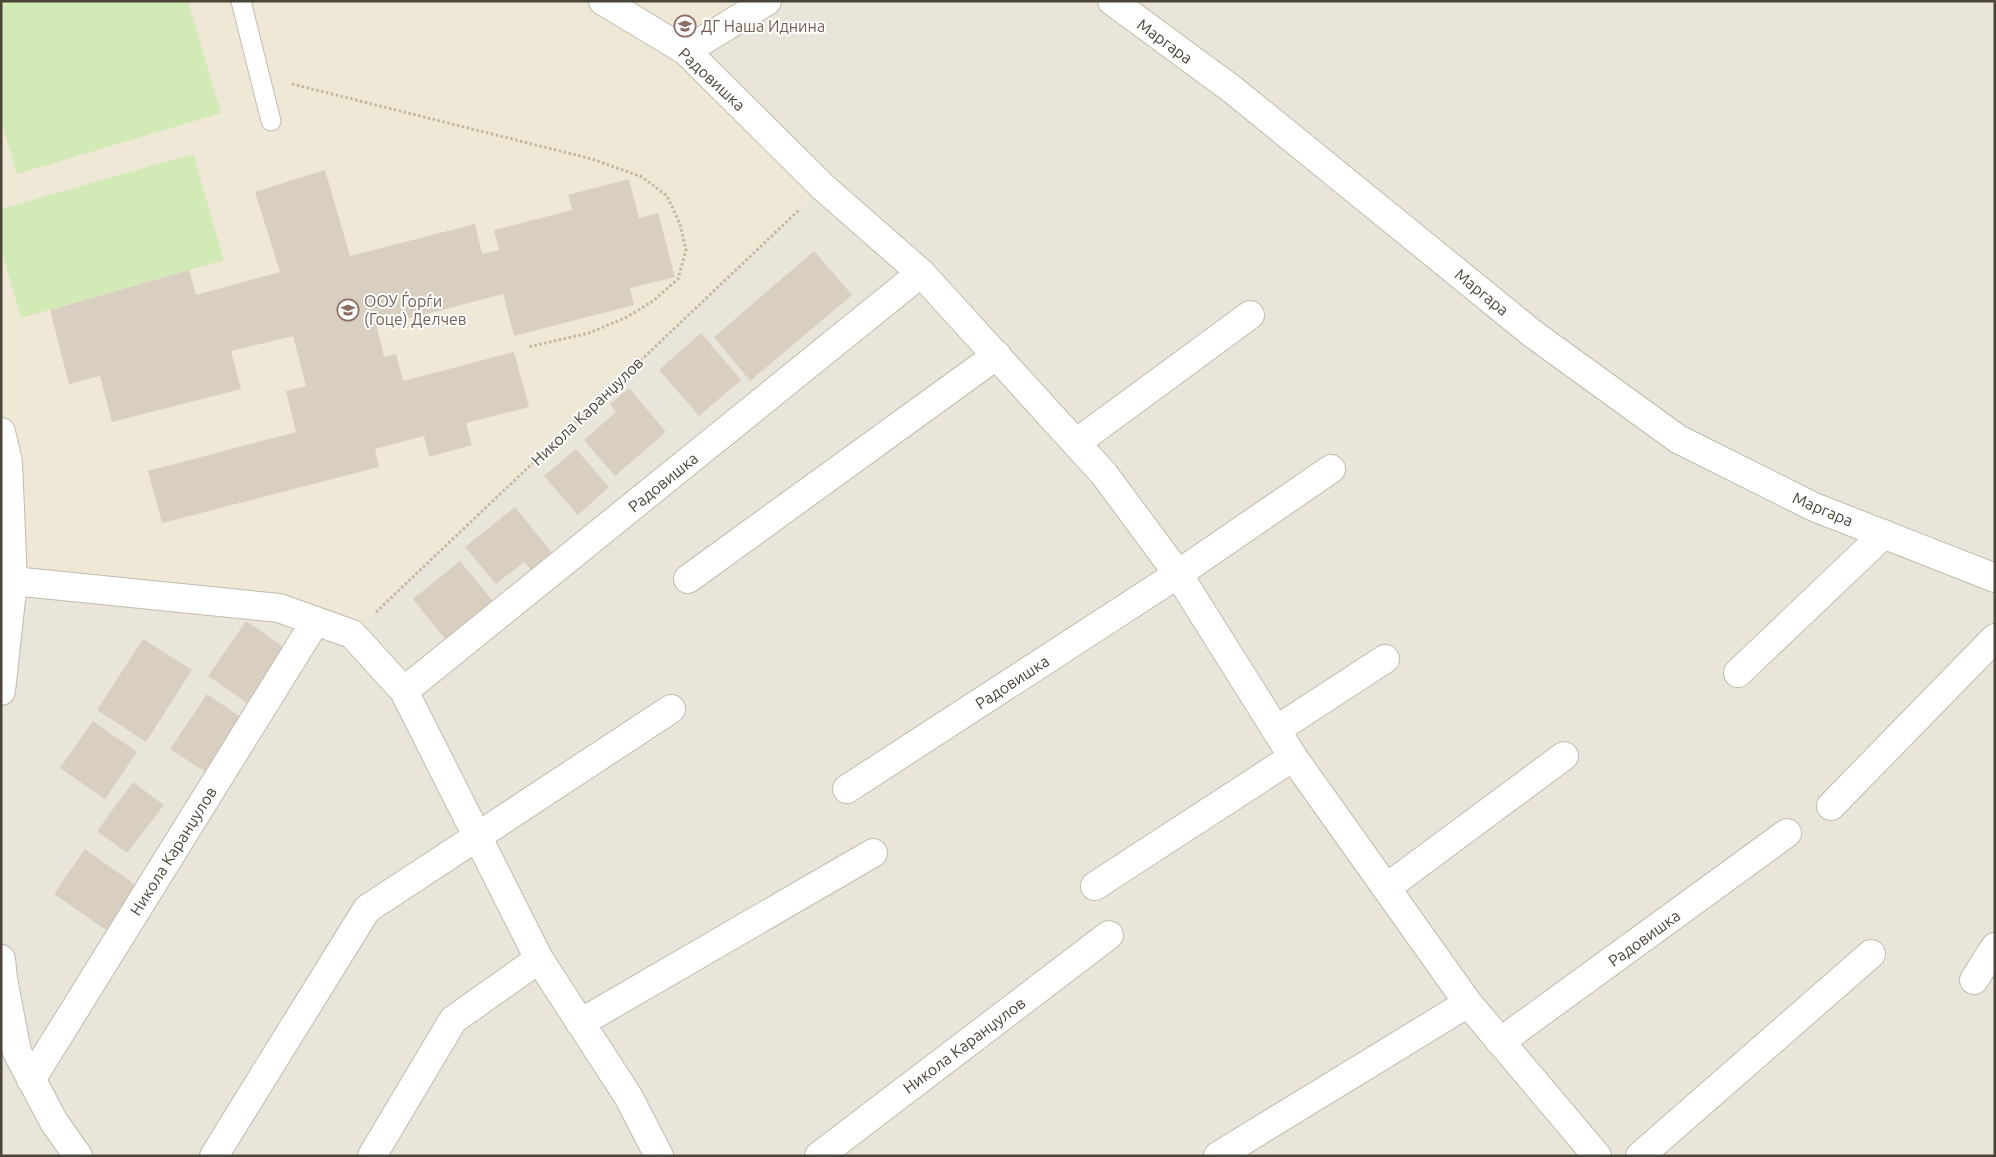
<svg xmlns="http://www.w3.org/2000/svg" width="1996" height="1157" font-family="Ubuntu,sans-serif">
<rect width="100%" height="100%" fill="#f6f3ec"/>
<path fill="#eae5da" d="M1,1h1994v1155h-1994z"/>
<path fill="#efe8d6" d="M1,1h766l-81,50 137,136 -471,447 -37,-12 -302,-41 -12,-149z"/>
<path fill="#d2eab5" d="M1,1h187l33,112 -204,61 -16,-54z
M193,154l31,106 -203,58 -20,-70v-39z"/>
<path fill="#d8cfc1" d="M325,170l25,86 125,-32 7,30 17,-4 -5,-20 78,-20 -4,-15 61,-16 10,39 19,-5 17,64 -45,11 4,17 -120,31 -11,-42 -126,33 7,30 12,-3 7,27 111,-29 15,55 -63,16 6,22 -43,12 -5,-21 -49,13 4,18 -217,56 -14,-52 148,-39 -10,-41 20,-5 -13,-50 -62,15 10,38 -129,33 -12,-46 -31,8 -19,-74 139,-40 7,25 84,-23 -25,-80z
M814,251l38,44 -102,86 -36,-44z
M701,333l40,47 -42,36 -40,-46z
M629,388l37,44 -51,44 -31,-36 32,-28 -6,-8z
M576,449l33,38 -31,28 -34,-39z
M515,507l38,47 -21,17 -8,-9 -28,22 -31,-37z
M460,561l33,40 -48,38 -32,-40z
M246,621l39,27 -38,55 -39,-27z
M143,639l49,31 -46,72 -49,-32z
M207,694l35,24 -36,54 -36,-23z
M93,721l44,31 -32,47 -45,-31z
M133,782l31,23 -37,48 -30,-22z
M85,849l55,39 -31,44 -55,-38z"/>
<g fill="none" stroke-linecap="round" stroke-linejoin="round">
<g stroke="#c2bbae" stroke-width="21">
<path id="service" d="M241,1l30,120"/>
</g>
<g stroke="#c2bbae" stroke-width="30">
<path id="minor" d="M1112,1l121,89 300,244 145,105 136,68 181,71
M686,51l81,-50
M1,432l7,30 5,119 -12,110
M1076,443l174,-128
M688,579l309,-224
M13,581l266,27 73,26 52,57 135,268 89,137 31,60
M1738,673l146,-139
M404,691l517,-418
M1276,730l109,-71
M847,789l331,-215 153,-105
M1831,806l164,-168
M1095,886l198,-129
M1386,888l178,-132
M1,959l2,20 14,73 37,70 24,34
M1974,980l21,-33
M580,1023l293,-170
M1500,1042l287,-209
M31,1080l284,-458
M214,1156l153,-247 304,-200
M372,1156l81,-136 86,-61
M819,1156l290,-221
M1218,1156l250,-153
M1640,1156l231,-202"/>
</g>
<g stroke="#c2bbae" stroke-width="30">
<path id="tertiary" d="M603,1l83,50 137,136 98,86 183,201 74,100 115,183 175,246 129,153"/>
</g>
<path stroke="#c4b79f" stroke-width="3" stroke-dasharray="2.5 2.5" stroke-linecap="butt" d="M292,84l300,75 50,18 25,19 13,28 6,26 -8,29 -25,22 -26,16 -38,16 -61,14
M376,612l423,-402"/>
<use href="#service" stroke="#fff" stroke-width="19"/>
<use href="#minor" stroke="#fff" stroke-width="28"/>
<use href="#tertiary" stroke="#fff" stroke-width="28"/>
</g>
<defs>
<g id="school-ring" transform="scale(1.125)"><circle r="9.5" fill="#fff" stroke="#8d6e63" stroke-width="1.5"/><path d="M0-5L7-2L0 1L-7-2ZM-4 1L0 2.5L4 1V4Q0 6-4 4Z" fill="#8d6e63"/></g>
</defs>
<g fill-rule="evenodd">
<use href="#school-ring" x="685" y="26"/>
<use href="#school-ring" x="348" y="310"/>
</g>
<g text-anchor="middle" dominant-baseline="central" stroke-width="4" stroke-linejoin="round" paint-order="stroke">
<g font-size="16" fill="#785e54" stroke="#fff" text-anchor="start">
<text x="701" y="26">ДГ Наша Иднина</text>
<text x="364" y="301">ООУ Ѓорѓи<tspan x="364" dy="18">(Гоце) Делчев</tspan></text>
</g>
<g font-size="16" fill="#4b4439" stroke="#fff">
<text transform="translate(1165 41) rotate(36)">Маргара</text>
<text transform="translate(712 79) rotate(43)">Радовишка</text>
<text transform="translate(1482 292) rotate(39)">Маргара</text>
<text transform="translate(587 411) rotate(-44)">Никола Каранџулов</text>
<text transform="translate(663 482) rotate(-39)">Радовишка</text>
<text transform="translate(1823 509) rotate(23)">Маргара</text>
<text transform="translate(1012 682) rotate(-33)">Радовишка</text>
<text transform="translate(173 851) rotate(-58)">Никола Каранџулов</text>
<text transform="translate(1644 938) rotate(-36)">Радовишка</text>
<text transform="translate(964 1045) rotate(-37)">Никола Каранџулов</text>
</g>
</g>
<rect width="1996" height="1157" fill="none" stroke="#4b4439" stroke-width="5"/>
</svg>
